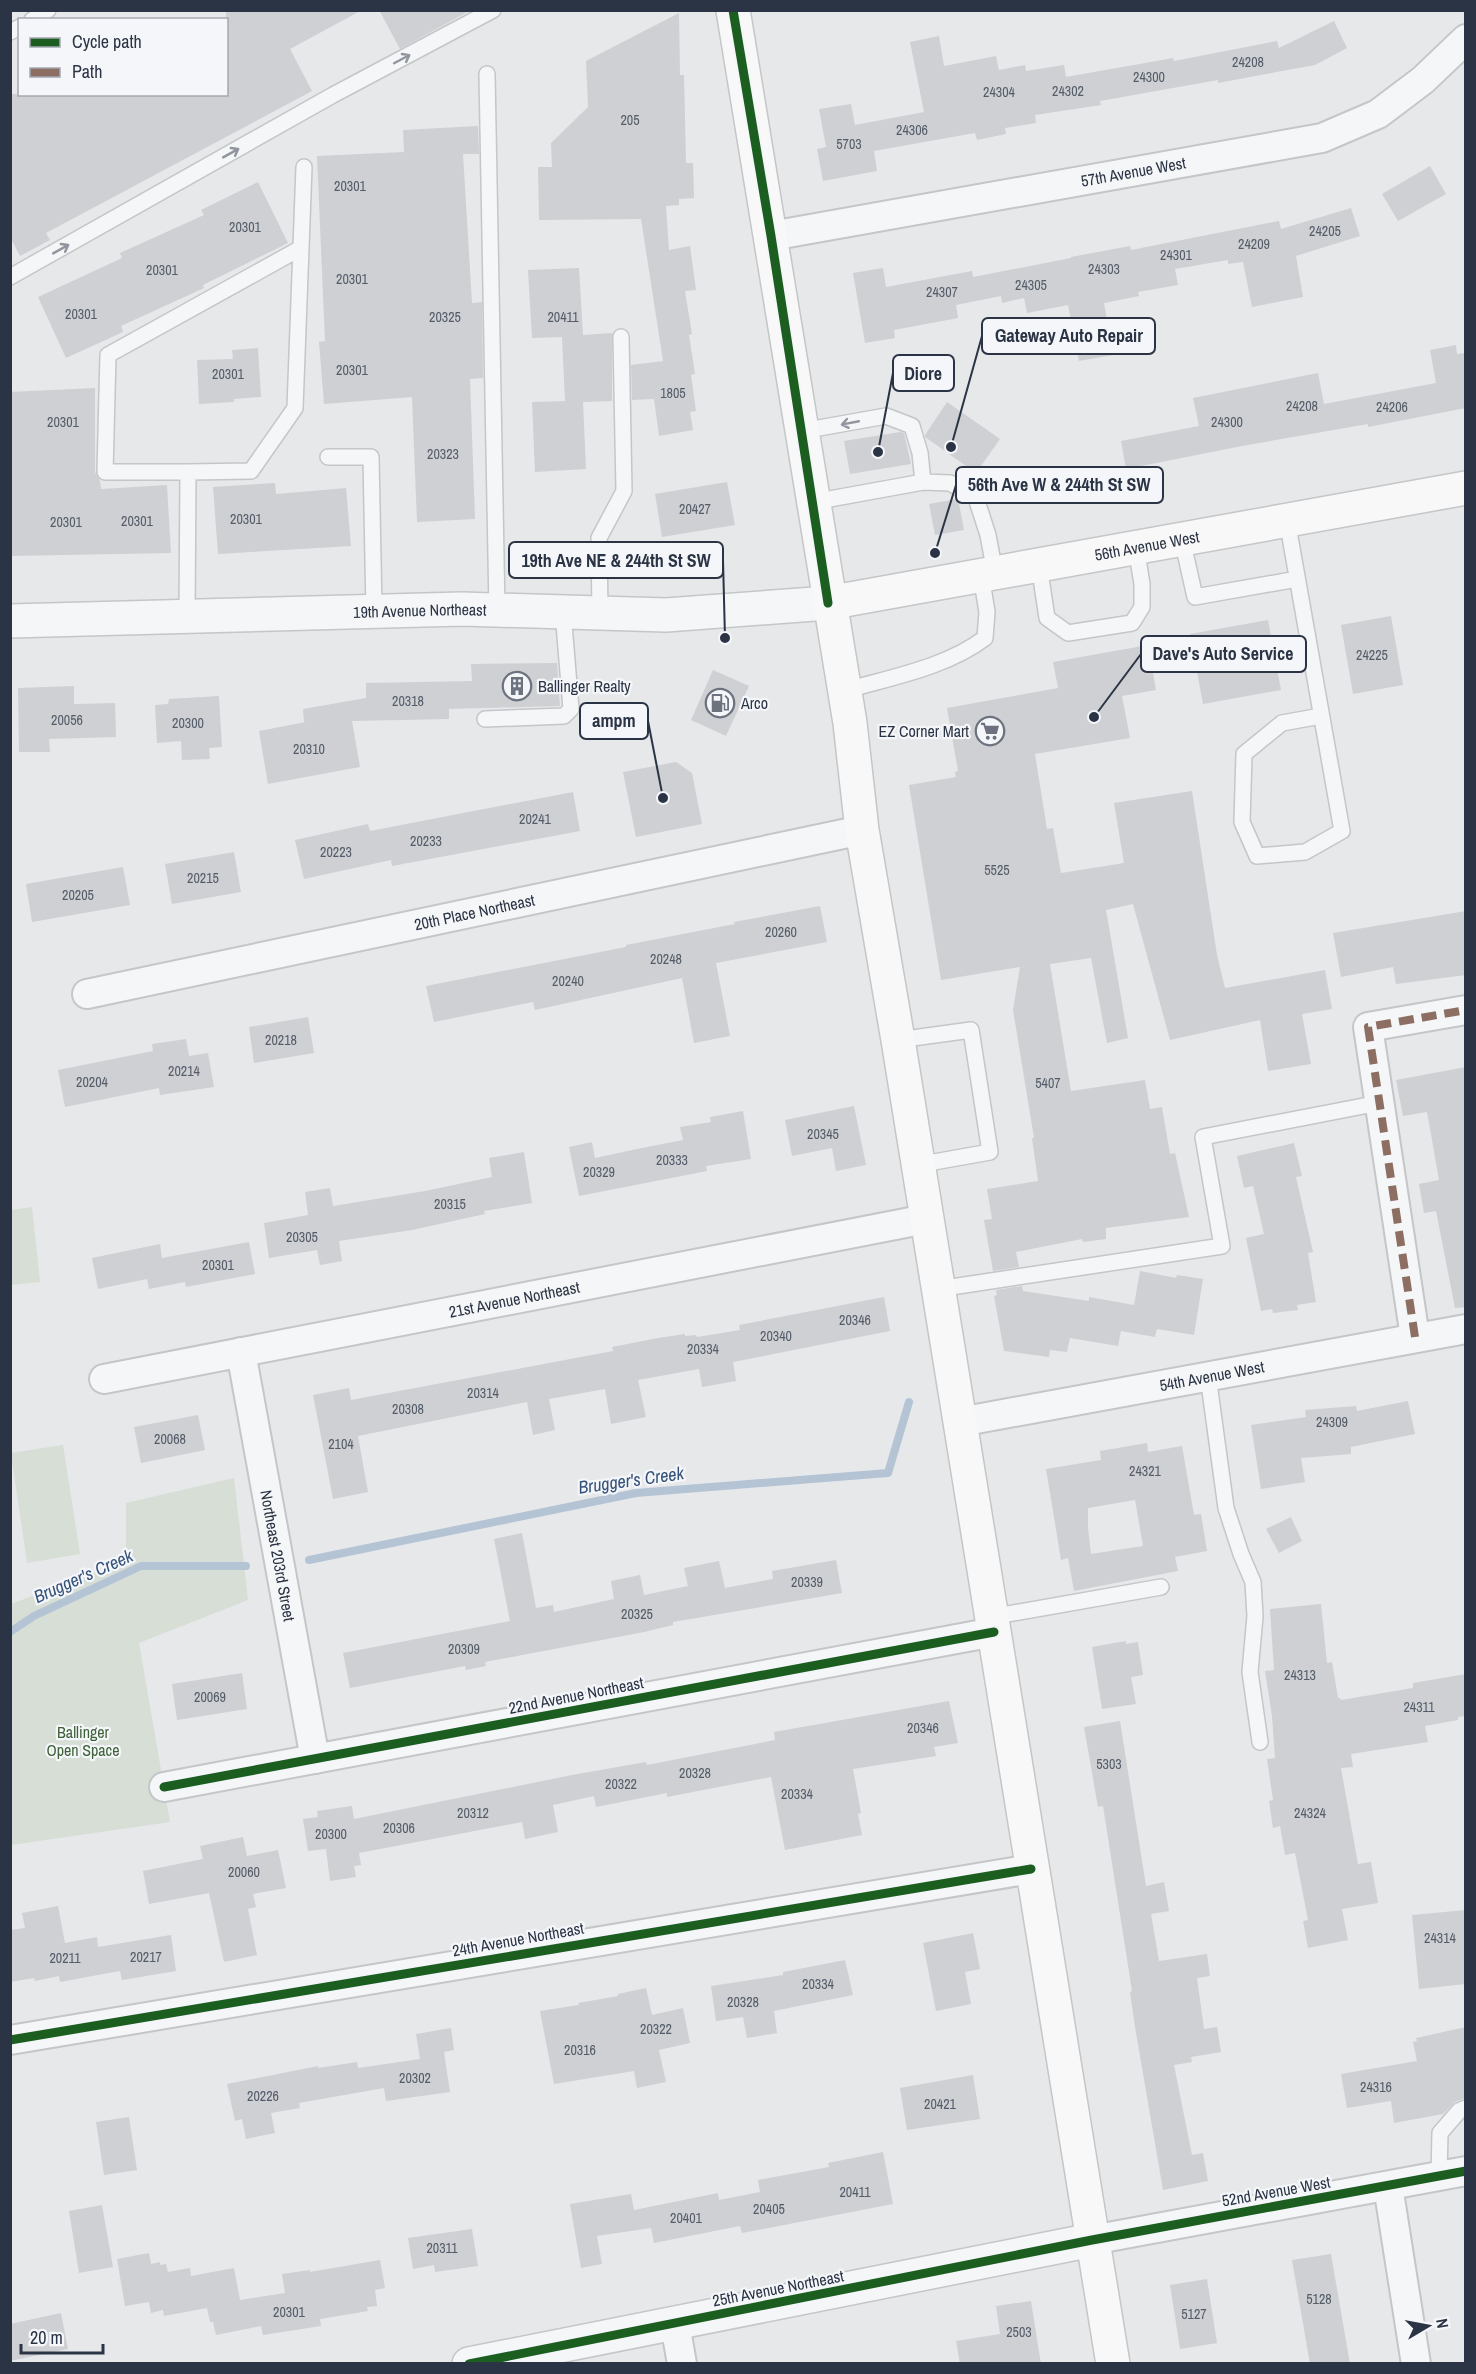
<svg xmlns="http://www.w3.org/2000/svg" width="1476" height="2374" font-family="'Archivo Narrow',sans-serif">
<rect width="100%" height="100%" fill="#e6e8ea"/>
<path fill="#d6ded6" d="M32,1207l8,75 -29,3v-75z
M63,1445l17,109 -53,9 -16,-110z
M234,1478l14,122 -109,43 31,179 -159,23v-241l115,-43v-58z"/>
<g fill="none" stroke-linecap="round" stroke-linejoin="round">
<path stroke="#b4c4d5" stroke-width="8" d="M309,1560l327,-67 252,-20 21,-71
M10,1632l24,-16 107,-50h105"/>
</g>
<path fill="#ced0d3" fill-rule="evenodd" d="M226,10h136l-72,39 22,42 -266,142 4,7 -30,16 -10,-19v-143h216z
M379,10h92l-71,39z
M679,13l1,62h4l2,88h7l1,35 -15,1v6l-13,1 3,44 21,-4 6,44 -11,1 7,43 -3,1 6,39 -4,1 5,36 -6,1 3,18 -34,6 -5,-37 -22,1 -1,-35 32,-4 -22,-142 -102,1 -1,-53h14l-1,-24 37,-36 -2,-46z
M1334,21l13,27 -32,17 -97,18v-3l-118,21 1,4 -66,10 1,8 -31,5 1,6 -29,6 -2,-7 -101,18 3,20 -54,10 -6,-32 9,-2 -7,-38 32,-5 4,21 69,-13 -14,-70 29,-6 5,30 52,-10 3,14 26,-5 1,6 38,-6 2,12 107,-19 1,3 103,-20 2,7z
M478,126l1,28h-16l9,149 10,-1 1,76 -13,1 5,140 -58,3 -5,-125 -88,7 -5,-62 6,-1 -8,-185 87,-4 -1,-22z
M1430,166l16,28 -48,27 -16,-27z
M258,182l30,61 -85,42 1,3 -83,38 2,6 -57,26 -28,-61 84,-39 -2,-5 84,-38 -3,-5z
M1351,208l9,28 -64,20 7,41 -51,10 -9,-45 -15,2v-4l-53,9 3,16 -40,7 1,4 -35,7 9,52 -34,6 -11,-56 -41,8 -3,-15 -22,5 -1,-7 -45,9 2,13 -64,12 1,8 -30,5 -12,-70 30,-5 3,19 86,-16 1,6 98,-19v-1l59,-11 1,4 148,-29 2,8z
M579,268l4,67 29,-2v68l-29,1 3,67 -51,3 -3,-70 33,-1 -3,-64 -30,1 -4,-68z
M1456,345l1,9 9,-1v55l-98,19v-3l-126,22 -116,23 -5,-28 78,-15 -6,-28 125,-25 6,31 112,-21 -6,-33z
M258,348l3,49 -27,2v3l-35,2 -2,-44 36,-1 -1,-9z
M95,388v84l5,9 1,8 66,-4 4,68 -161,3v-164z
M947,402l53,37 -24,34 -51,-36v-2z
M900,432l4,1 7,31 -61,10 -6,-33z
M727,482l8,43 -73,12 -7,-43z
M275,483l1,11 70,-6 5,58 -133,8 -5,-67z
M958,499l6,31 -29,5 -6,-31z
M1391,616l12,69 -50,9 -12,-69z
M1268,620l13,70 -78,14 -13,-70z
M1148,645l8,45 -34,6 8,42 -95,16 12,75 6,-1 8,45 63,-10 -10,-60 78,-12 25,164 8,33 100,-18 7,39 -30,5 9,50 -43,7 -8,-51 -90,20 -37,-136 -27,6 22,128 -21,5 -16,-85 -41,6 21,127 74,-11 5,29 12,-2 8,47 5,-1 14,64 -83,11v11l-23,3 -1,-3 -66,13 3,15 -26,4 -9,-51 8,-1 -5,-30 51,-8 -6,-43h2l-21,-128 7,-43 -79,13 -32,-195 47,-8 -1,-5 3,-1 -11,-63 111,-20 -5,-26z
M557,663l3,43 -111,3v10l-97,2 8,46 -92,17 -9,-53 47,-9h-2l-1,-13 63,-11v-15l106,-2 -1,-17z
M713,670l36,16 -23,50 -35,-16z
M74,686v18l41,-1 1,34 -67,2 1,13h-31l-1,-64z
M219,696l3,51 -13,1 1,11 -28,1 -1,-19 -24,2 -2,-38 13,-1 1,-5z
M676,762l16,11 10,51 -66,13 -13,-65z
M573,792l7,39 -188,35 -1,-6 -87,19 -9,-39 73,-16 2,7z
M234,852l7,40 -69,12 -7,-40z
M123,867l7,38 -98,17 -6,-38z
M820,906l7,36 -111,21 14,73 -36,7 -12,-65 -147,32 -2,-8 -99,20 -8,-36 200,-39v-2l109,-21 -1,-2z
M1466,911v64l-70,9 -3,-17 -52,10 -8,-44z
M308,1017l6,36 -60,10 -5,-36z
M186,1039l3,17 19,-3 6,34 -54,8 -1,-7 -94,19 -7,-37 95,-19 -1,-7z
M1466,1067v240l-11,1 -19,-97 -12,2 -5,-29 20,-4 -12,-68 -24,4 -7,-36z
M854,1106l12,59 -30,6 -4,-23 -40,8 -7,-36z
M743,1111l8,48 -45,7 1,5 -128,25 -10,-49 23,-5 3,16 42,-9 46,-9 -3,-13 31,-5 -1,-5z
M1294,1143l8,33 -6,1 17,75 -5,1 8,49 -19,3 1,5 -25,3 -1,-4 -11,2 -15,-73 18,-4 -11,-48 -9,2 -7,-32z
M524,1152l8,51 -48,8 1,3 -73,16 -73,11 3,20 -22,4 -3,-15 -48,8 -5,-35 44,-8 -3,-23 25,-4 3,18 92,-15 67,-14 -3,-19z
M249,1242l6,32 -69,13 -1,-5 -36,7 -2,-10 -49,10 -6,-31 68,-14 2,14z
M1140,1271l36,7 1,-3 26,4 -9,56 -37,-6 -2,8 -34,-6 -3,15 -48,-8 -3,14 -17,-2 -1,7 -45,-6 -10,-55 3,-1 -1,-5 26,-4 1,5 66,10v-4l45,8z
M884,1297l6,34 -157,31 3,19 -34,6 -3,-18 -61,11 8,37 -35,7 -6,-35 -56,10 6,31 -22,5 -6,-33 -169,34 10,56 -35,7 -20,-104 36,-7 2,12 262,-49 -1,-4 46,-9 27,-4v2l11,-1 1,2 43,-7 -1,-5z
M1408,1401l7,33 -64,13v7l-50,4 4,24 -44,7 -10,-64 55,-8 -1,-7 51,-4 1,5z
M198,1415l7,35 -64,13 -7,-36z
M1147,1443l1,9 34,-6 12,69 7,-1 6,37 -32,6 3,14 -104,20 -6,-33 -7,2 -15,-91 55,-9 -1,-9zM1135,1500l8,46 -52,8 -3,-26v-20z
M1291,1517l11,24 -23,12 -13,-24z
M522,1533l14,75 17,-3 1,7 60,-13 -3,-18 29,-6 4,20 44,-9 -4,-18 35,-7 6,27 48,-9 -1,-8 64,-11 6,33 -169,29v3l-29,7 -159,30 1,4 -20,4 -1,-4 -115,22 -7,-35 167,-32 -16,-82z
M1321,1604l6,59 5,-1 6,36h2l1,2 72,-12v-5l53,-9v42l-8,1v3l-33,6 3,16 -77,12 2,13 -12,1 17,96 13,-2 7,41 -36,6 6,31 -40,8 -5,-27 5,-1 -13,-67 -10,2 -5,-29 -7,2 -4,-27 4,-1 -6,-41 8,-1 -3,-42 -7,-45 9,-1 -4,-61z
M1126,1641v3l12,-2 5,33 -12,2 5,27 -34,5 -10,-62z
M242,1673l5,36 -70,11 -5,-36z
M949,1701l9,42 -24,4 2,9 -83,13 8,44 -3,1 4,21 -77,15 -14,-73 -104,20v-4l-71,14 -2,-11 -41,9 5,27 -33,7 -3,-17 -163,31 2,12 -7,1 2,11 -26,4 -4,-32 -18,2 -5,-32 15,-2 -1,-6 35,-5 2,13 218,-44 74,-13 1,3 128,-25 -1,-8z
M1120,1721l26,165 18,-4 5,29 -18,3 8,47 48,-7 3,22 -13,2 7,51 13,-2 4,25 -30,5 1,5 -18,3 18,90 11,-2 5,28 -45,9 -28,-163 -5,-35 2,-1 -29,-185 -5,1 -14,-80z
M243,1837l4,19 31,-6 8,38 -33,6 3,13 -8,2 9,46 -33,7 -15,-69 -60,11 -6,-33 60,-12 -3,-13z
M58,1906l7,37 32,-6 1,10 73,-12 5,36 -54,9 -2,-9 -60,11 -1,-6 -24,5 -1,-3 -24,4v-52l15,-2 -3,-15z
M1466,1910v74l-47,5 -7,-74z
M973,1933l7,36 -15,3 6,32 -35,7 -13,-68z
M845,1960l8,35 -79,16 3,22 -30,5 -4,-21 -27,4 -5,-35 72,-11v-3z
M646,1988l6,27 31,-7 7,35 -31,7 7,32 -29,6 -3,-17 -80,13 -14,-73 39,-6 -1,-2 40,-7v-2z
M1466,2027v71l-11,4 -12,12 -49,9 -3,-22 -44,7 -6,-34 76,-13 -4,-19 4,-1 -1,-3z
M451,2028l3,22 -10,2 6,40 -64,9 -2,-13 -85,15 1,5 -29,5 4,20 -29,6 -4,-20 -7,2 -8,-37 91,-18v2l39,-6 1,6 62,-9 -4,-25z
M973,2075l7,44 -73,11 -7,-42z
M129,2117l8,53 -33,5 -8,-53z
M883,2152l10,52 -151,29 -2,-7 -86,17 -3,-15 -54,8 5,28 -21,4 -11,-64 61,-10 3,16 84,-17 1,7 41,-8 -2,-12 71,-13 -1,-4z
M102,2205l11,62 -34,6 -10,-62z
M472,2229l6,37 -43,6 -1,-7 -21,4 -5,-31z
M149,2253l2,11 9,-2v3l6,-1 2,8 22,-4 1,8 43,-8 6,32 45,-7 -3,-19 28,-4v2l70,-12 5,28 -10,2 2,16 -10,1 1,4 -48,8 1,7 -58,9 -2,-9 -45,9 -3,-13h-3l-3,-14 -43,8 -1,-6 -12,3 -2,-11 -24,4 -8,-47z
M1331,2254l19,110h-40l-18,-104z
M1207,2279l10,64 -37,6 -10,-64z
M1031,2301l10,63h-81l-4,-23 44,-7 -4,-28z
M61,2313l7,36 -58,12v-37z"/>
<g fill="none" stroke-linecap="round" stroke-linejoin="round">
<g stroke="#c4c6c8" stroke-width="18">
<path id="service" d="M32,20l16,-10
M10,32l10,-5
M487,74l10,536
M10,277l323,-182 160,-85
M802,431l84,-15 26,10 8,27 3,29
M328,457h43l3,154
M188,472h-83l3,-117 193,-107
M813,502l110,-20 27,1 26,15 12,37 7,38
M1287,520l55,311 -37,21 -48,4 -15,-34 2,-68 38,-31 39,-7
M1182,539l13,58 102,-18
M1039,565l8,53 21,15 64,-10 10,-16v-23l-6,-37
M600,613l-1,-75 25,-47 -3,-154
M187,616l1,-144 63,-1 44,-63 9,-241
M844,691c47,-14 101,-23 141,-53l2,-26 -6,-37
M485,719l79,-3 7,-7 -8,-97
M898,1040l73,-10 19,122 -73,13
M938,1289l284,-43 -19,-109 176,-34
M1208,1376l18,132 15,46 12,28 2,34 -5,56 10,70
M991,1617l170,-30
M1439,2176l1,-43 19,-22 7,-3"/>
</g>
<g stroke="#c4c6c8" stroke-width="32">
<g id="minor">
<path id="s1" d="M771,236l551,-98 56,-24 45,-34 43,-41"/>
<path id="s2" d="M87,994l775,-164"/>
<path d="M1415,1337l-47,-310 98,-17"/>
<path id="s3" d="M241,1352l74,407"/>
<path id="s4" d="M104,1379l822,-160"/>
<path id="s5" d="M960,1422l506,-93"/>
<path d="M164,1787l830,-155"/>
<path d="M10,2040l1021,-171"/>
<path d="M1388,2186l28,178"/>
<path d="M1092,2240l374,-69"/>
<path d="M675,2324l7,40"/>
</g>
</g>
<g stroke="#c4c6c8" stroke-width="36">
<g id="tertiary">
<path id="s6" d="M10,621l452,-12 204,6 162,-12"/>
<path d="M469,2364l623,-124"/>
</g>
</g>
<g stroke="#c4c6c8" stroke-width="36">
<g id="secondary">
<path d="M733,10l117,713 12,107 36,210 215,1324"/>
<path id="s7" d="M828,603l638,-115"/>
</g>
</g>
<use href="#service" stroke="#f5f6f7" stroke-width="15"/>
<use href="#minor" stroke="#f5f6f7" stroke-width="28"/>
<use href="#tertiary" stroke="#f5f6f7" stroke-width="33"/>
<use href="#secondary" stroke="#f8f8f8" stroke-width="33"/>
<path stroke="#8d6e63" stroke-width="8" stroke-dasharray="15 8" stroke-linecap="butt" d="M1415,1337l-47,-310 98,-17"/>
<g stroke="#f4f6f9" stroke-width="13">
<path id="cycleway" d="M733,10l38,226 57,367
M164,1787l830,-155
M10,2040l1021,-171
M469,2364l623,-124 374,-69"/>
</g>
<use href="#cycleway" stroke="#1b5e20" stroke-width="9"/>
</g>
<defs><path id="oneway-shaft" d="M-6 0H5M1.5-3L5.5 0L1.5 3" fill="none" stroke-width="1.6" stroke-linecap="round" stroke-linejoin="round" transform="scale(1.5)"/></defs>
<g stroke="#90959e">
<use href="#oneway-shaft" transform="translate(402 59) rotate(-28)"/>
<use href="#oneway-shaft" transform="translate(231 153) rotate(-29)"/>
<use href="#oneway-shaft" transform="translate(61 249) rotate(-29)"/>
<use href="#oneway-shaft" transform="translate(850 423) rotate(169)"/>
</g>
<defs>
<g id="building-ring" transform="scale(1.5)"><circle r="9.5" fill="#f4f6f9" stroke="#6c737f" stroke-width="1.5"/><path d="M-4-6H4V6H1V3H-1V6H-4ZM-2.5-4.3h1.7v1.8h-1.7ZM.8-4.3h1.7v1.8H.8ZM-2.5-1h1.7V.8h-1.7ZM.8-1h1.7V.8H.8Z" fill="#6c737f"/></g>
<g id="fuel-ring" transform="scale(1.5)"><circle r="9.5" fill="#f4f6f9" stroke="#6c737f" stroke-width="1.5"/><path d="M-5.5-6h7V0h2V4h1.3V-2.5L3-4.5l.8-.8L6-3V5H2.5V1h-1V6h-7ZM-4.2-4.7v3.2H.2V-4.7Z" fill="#6c737f"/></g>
<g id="supermarket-ring" transform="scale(1.5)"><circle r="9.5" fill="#f4f6f9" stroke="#6c737f" stroke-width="1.5"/><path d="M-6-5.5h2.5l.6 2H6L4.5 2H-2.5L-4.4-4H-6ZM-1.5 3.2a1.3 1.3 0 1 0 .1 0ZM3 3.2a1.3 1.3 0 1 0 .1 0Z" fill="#6c737f"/></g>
</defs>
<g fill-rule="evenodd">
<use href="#building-ring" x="517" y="686"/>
<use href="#fuel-ring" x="720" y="703"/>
<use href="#supermarket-ring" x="990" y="731"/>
</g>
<g text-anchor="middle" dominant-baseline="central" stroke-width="4.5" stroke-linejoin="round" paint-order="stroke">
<g font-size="14" fill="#545c69">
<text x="1248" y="62">24208</text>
<text x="1149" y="77">24300</text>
<text x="1068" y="91">24302</text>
<text x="999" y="92">24304</text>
<text x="630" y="120">205</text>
<text x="912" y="130">24306</text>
<text x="849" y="144">5703</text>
<text x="350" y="186">20301</text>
<text x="245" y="227">20301</text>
<text x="1325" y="231">24205</text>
<text x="1254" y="244">24209</text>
<text x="1176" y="255">24301</text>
<text x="1104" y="269">24303</text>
<text x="162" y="270">20301</text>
<text x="352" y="279">20301</text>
<text x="1031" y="285">24305</text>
<text x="942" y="292">24307</text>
<text x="81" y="314">20301</text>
<text x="445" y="317">20325</text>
<text x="563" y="317">20411</text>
<text x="352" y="370">20301</text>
<text x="228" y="374">20301</text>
<text x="673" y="393">1805</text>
<text x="1302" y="406">24208</text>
<text x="1392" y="407">24206</text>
<text x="63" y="422">20301</text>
<text x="1227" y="422">24300</text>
<text x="443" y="454">20323</text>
<text x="695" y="509">20427</text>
<text x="246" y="519">20301</text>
<text x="137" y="521">20301</text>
<text x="66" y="522">20301</text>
<text x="1372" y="655">24225</text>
<text x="408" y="701">20318</text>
<text x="67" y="720">20056</text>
<text x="188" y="723">20300</text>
<text x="309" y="749">20310</text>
<text x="535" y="819">20241</text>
<text x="426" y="841">20233</text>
<text x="336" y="852">20223</text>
<text x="997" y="870">5525</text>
<text x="203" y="878">20215</text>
<text x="78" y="895">20205</text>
<text x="781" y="932">20260</text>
<text x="666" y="959">20248</text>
<text x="568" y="981">20240</text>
<text x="281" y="1040">20218</text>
<text x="184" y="1071">20214</text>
<text x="92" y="1082">20204</text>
<text x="1048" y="1083">5407</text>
<text x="823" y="1134">20345</text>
<text x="672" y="1160">20333</text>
<text x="599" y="1172">20329</text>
<text x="450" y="1204">20315</text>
<text x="302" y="1237">20305</text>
<text x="218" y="1265">20301</text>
<text x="855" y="1320">20346</text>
<text x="776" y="1336">20340</text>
<text x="703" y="1349">20334</text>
<text x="483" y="1393">20314</text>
<text x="408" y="1409">20308</text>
<text x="1332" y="1422">24309</text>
<text x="170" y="1439">20068</text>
<text x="341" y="1444">2104</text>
<text x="1145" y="1471">24321</text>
<text x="807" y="1582">20339</text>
<text x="637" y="1614">20325</text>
<text x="464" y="1649">20309</text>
<text x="1300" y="1675">24313</text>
<text x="210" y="1697">20069</text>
<text x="1419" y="1707">24311</text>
<text x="923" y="1728">20346</text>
<text x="1109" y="1764">5303</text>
<text x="695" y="1773">20328</text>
<text x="621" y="1784">20322</text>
<text x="797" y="1794">20334</text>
<text x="473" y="1813">20312</text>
<text x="1310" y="1813">24324</text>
<text x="399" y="1828">20306</text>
<text x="331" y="1834">20300</text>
<text x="244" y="1872">20060</text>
<text x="1440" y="1938">24314</text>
<text x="146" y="1957">20217</text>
<text x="65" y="1958">20211</text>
<text x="818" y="1984">20334</text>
<text x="743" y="2002">20328</text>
<text x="656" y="2029">20322</text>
<text x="580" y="2050">20316</text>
<text x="415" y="2078">20302</text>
<text x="1376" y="2087">24316</text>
<text x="263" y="2096">20226</text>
<text x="940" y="2104">20421</text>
<text x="855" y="2192">20411</text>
<text x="769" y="2209">20405</text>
<text x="686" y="2218">20401</text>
<text x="442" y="2248">20311</text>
<text x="1319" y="2299">5128</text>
<text x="289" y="2312">20301</text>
<text x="1194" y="2314">5127</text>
<text x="1019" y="2332">2503</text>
</g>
<g font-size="16" fill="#2b3445" stroke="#f4f6f9">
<text stroke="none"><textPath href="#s1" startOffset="368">57th Avenue West</textPath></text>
<text stroke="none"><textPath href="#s7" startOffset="324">56th Avenue West</textPath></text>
<text stroke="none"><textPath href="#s6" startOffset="410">19th Avenue Northeast</textPath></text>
<text stroke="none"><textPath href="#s2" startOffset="396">20th Place Northeast</textPath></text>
<text stroke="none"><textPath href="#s4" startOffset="418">21st Avenue Northeast</textPath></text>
<text stroke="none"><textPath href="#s5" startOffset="256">54th Avenue West</textPath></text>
<text stroke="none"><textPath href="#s3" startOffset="207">Northeast 203rd Street</textPath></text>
<text transform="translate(576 1695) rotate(-11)">22nd Avenue Northeast</text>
<text transform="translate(518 1939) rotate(-10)">24th Avenue Northeast</text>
<text transform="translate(1276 2191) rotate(-10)">52nd Avenue West</text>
<text transform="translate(778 2288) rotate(-11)">25th Avenue Northeast</text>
</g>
<g font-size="16" fill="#2b3445" stroke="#f4f6f9" text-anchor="start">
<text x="538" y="686">Ballinger Realty</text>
<text x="741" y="703">Arco</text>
<text x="969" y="731" text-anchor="end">EZ Corner Mart</text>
</g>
<g font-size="16" fill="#3f6138" stroke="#f4f6f9">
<text x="83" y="1732">Ballinger<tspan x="83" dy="18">Open Space</tspan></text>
</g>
<g font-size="18" font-style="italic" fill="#34527a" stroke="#f4f6f9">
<text transform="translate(631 1480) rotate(-8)">Brugger's Creek</text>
<text transform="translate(83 1576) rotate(-24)">Brugger's Creek</text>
</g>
</g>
<path fill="none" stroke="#2b3445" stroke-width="2" d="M951 447L982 336M878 452L893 373M935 553L956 485M725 638L723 560M1094 717L1141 654M663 798L648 721"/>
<g fill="#2b3445" stroke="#f4f6f9" stroke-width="2">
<circle cx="951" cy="447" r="6"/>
<circle cx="878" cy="452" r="6"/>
<circle cx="935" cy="553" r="6"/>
<circle cx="725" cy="638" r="6"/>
<circle cx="1094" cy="717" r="6"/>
<circle cx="663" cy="798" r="6"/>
</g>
<g fill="#f4f6f9" stroke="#2b3445" stroke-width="2">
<rect x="982" y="318" width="173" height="36" rx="6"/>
<rect x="893" y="355" width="61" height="36" rx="6"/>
<rect x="956" y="467" width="207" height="36" rx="6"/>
<rect x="509" y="542" width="214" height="36" rx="6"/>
<rect x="1141" y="636" width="165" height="36" rx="6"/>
<rect x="580" y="703" width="68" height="36" rx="6"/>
</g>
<g font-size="18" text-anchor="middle" font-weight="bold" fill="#2b3445">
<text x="1069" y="342">Gateway Auto Repair</text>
<text x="923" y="380">Diore</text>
<text x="1059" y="491">56th Ave W &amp; 244th St SW</text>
<text x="616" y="567">19th Ave NE &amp; 244th St SW</text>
<text x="1223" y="660">Dave's Auto Service</text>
<text x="614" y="727">ampm</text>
</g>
<rect width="1476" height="2374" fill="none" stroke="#2b3445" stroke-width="24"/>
<rect x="18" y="18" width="210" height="78" fill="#f4f6f9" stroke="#a4a8b1" stroke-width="1.5"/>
<rect x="30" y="38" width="30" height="9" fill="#1b5e20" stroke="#a4a8b1" stroke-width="1.5"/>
<text x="72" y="48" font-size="18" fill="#2b3445">Cycle path</text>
<rect x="30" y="68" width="30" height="9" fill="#8d6e63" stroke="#a4a8b1" stroke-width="1.5"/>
<text x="72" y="78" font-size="18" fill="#2b3445">Path</text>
<g transform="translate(1428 2326) rotate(80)" stroke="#f4f6f9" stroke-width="4.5" paint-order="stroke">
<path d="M0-4.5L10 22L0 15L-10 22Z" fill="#2b3445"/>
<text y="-9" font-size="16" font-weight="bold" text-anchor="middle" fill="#2b3445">N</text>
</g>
<path d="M21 2344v9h82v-9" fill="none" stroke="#2b3445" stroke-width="3"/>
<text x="30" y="2344" font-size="18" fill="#2b3445" stroke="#f4f6f9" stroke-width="4.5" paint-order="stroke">20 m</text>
</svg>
